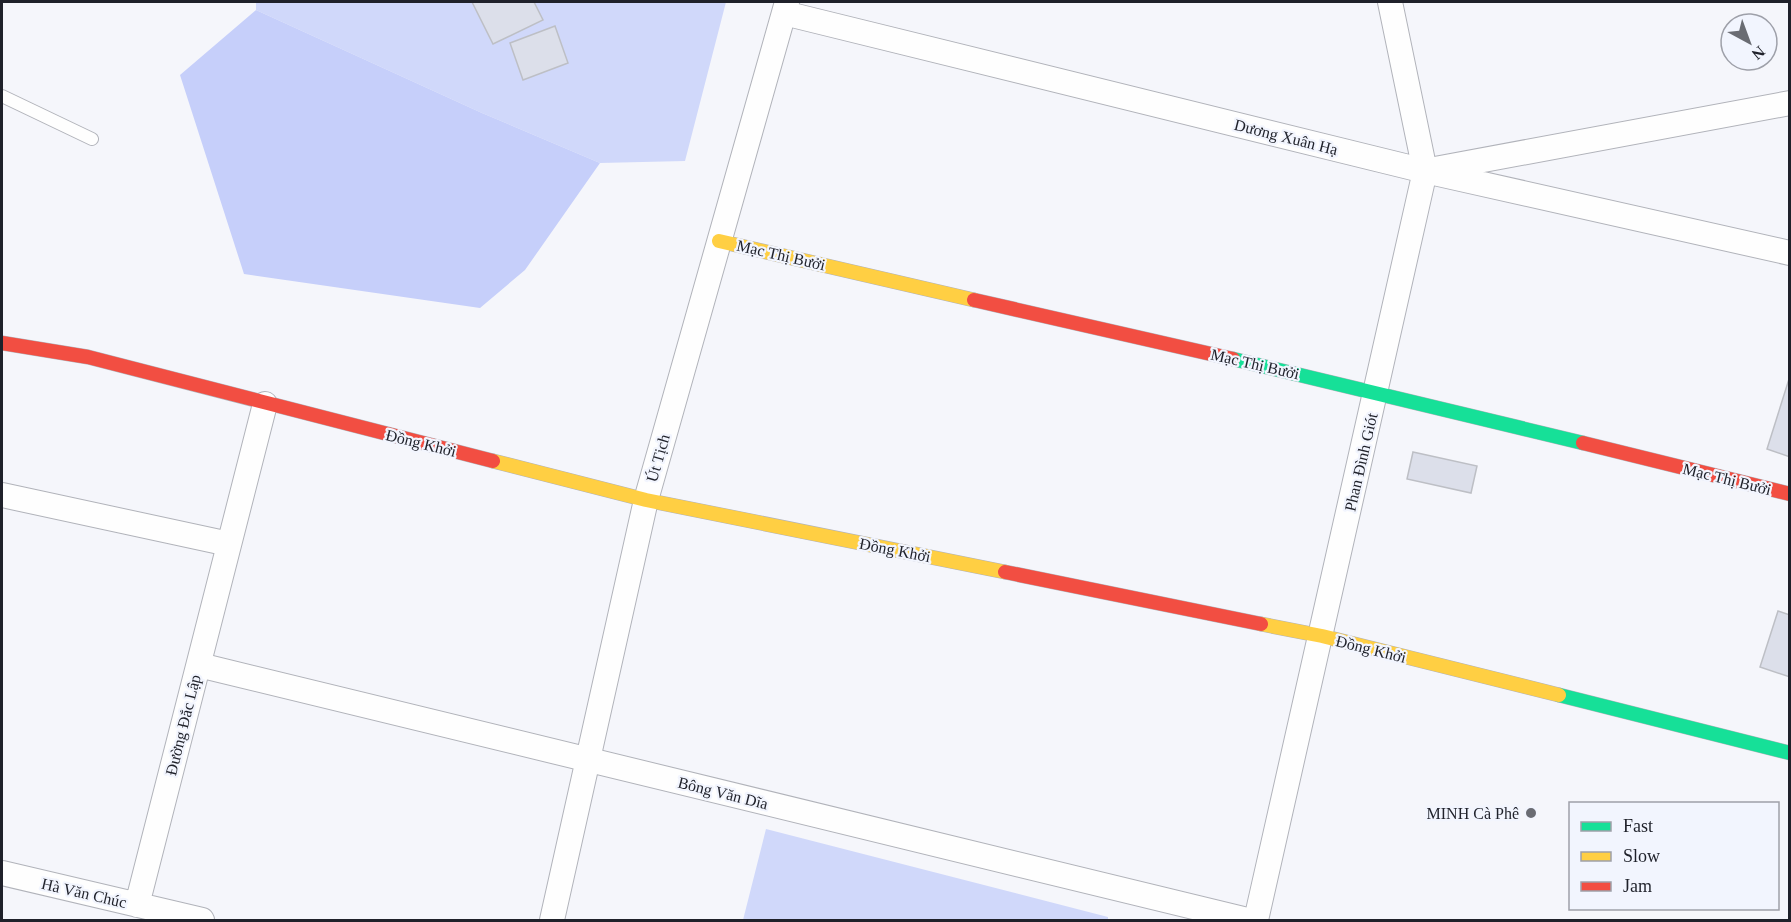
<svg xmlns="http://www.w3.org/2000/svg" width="1791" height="922" font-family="Georgia,serif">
<rect width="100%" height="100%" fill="#f5f6fb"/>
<path fill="#d0d8fa" d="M256,2h470l-41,159 -85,2 -118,-50 -226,-103z
M766,829l342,88v3h-365z"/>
<path fill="#c6cffa" d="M256,10l226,103 118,50 -75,107 -45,38 -236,-34 -64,-199z"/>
<path fill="#dcdfea" stroke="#bdbfc5" stroke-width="1.5" d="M472,2h62l9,18 -50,24z
M555,26l13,37 -45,17 -13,-37z
M1789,379h1v78l-23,-8z
M1413,452l64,14 -6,27 -64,-14z
M1778,611l12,4v62l-30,-10z"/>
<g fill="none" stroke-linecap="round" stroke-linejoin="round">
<g stroke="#b1b3ba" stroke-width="14">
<path id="lane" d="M2,96l90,43"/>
</g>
<g stroke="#b1b3ba" stroke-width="26">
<path id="street" d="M784,13l641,158 365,82
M1435,169l355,-66
M2,495l227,49
M199,665l1048,255
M2,873l200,47
M137,905l128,-501
M552,920l94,-420 141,-498
M1256,920l169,-749 -35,-169"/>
</g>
<g stroke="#b1b3ba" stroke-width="15">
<path id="fast" d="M1233,359l350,84
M1559,695l231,58"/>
</g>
<g stroke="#b1b3ba" stroke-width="15">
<path id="slow" d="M719,241l255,59
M493,461l153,39 359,72
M1261,624l61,12 237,59"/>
</g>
<g stroke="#b1b3ba" stroke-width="15">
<path id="jam" d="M974,300l259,59
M2,343l86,14 405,104
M1583,443l207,51
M1005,572l256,52"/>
</g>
<use href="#lane" stroke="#fefefe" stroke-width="12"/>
<use href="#street" stroke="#fefefe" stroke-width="24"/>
<use href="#fast" stroke="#16e098" stroke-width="14"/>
<use href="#slow" stroke="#ffcf43" stroke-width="14"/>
<use href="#jam" stroke="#f24e42" stroke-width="14"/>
</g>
<circle fill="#6a6c73" stroke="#f2f5fe" stroke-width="2" cx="1531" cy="813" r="6"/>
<g text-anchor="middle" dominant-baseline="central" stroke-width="4.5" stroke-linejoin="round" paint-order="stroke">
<g font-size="16" fill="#1f212a" stroke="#f2f5fe">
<text transform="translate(1286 137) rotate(14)">Dương Xuân Hạ</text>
<text transform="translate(781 255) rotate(13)">Mạc Thị Bưởi</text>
<text transform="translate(1255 364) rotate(13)">Mạc Thị Bưởi</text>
<text transform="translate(421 443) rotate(14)">Đồng Khởi</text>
<text transform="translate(658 458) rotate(-74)">Út Tịch</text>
<text transform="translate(1361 462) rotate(-77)">Phan Đình Giót</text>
<text transform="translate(1727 479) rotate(14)">Mạc Thị Bưởi</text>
<text transform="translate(895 550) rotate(11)">Đồng Khởi</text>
<text transform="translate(1371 649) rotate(14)">Đồng Khởi</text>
<text transform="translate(183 725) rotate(-76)">Đường Đắc Lập</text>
<text transform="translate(723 793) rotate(14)">Bông Văn Dĩa</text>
<text transform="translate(84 893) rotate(13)">Hà Văn Chúc</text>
</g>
<g font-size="16" fill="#1f212a" stroke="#f2f5fe" text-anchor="end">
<text x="1519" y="813">MINH Cà Phê</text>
</g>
</g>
<rect width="1791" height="922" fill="none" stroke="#1f212a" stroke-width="6"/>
<rect x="1569" y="802" width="210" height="108" fill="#f2f5fe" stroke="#9ea0a9" stroke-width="1.5"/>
<rect x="1581" y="822" width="30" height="9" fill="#16e098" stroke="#9ea0a9" stroke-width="1.5"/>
<text x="1623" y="832" font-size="18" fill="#1f212a">Fast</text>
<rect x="1581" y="852" width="30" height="9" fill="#ffcf43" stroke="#9ea0a9" stroke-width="1.5"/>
<text x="1623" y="862" font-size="18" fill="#1f212a">Slow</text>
<rect x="1581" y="882" width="30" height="9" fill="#f24e42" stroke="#9ea0a9" stroke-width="1.5"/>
<text x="1623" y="892" font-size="18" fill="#1f212a">Jam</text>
<g transform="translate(1749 42) rotate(139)"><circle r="28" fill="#f2f5fe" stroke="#9ea0a9" stroke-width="1.5"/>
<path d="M0-4.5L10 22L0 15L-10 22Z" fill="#6a6c73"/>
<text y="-9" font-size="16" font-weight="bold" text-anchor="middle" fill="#1f212a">N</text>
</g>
</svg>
